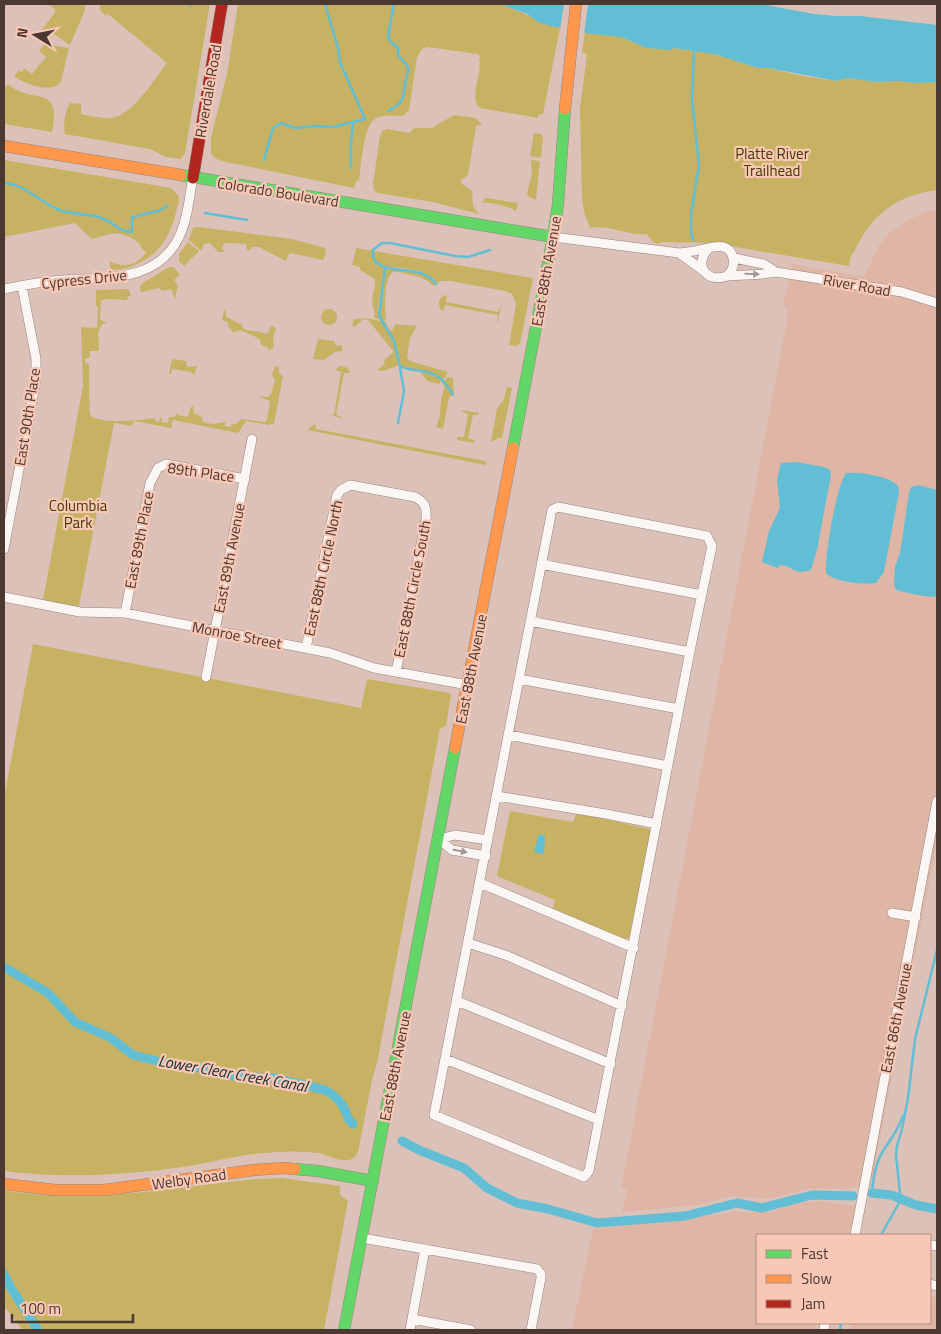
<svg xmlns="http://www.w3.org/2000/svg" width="941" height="1334" font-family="'Titillium Web',sans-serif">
<rect width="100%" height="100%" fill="#dbc1b8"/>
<path fill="#dfb5a6" d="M931,210h6v632l-66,343 -26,3 -36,1 -41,10 -35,-3 -37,9 -74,7 5,-23 -6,-1 165,-862 1,-19 -4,-1 9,-42 72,13 15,-32 11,-12 16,-12z
M821,1201l35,5 -7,29h-92v88h59l-1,7h-243l21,-101 142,-17h37l24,-9z
M930,1296l7,2v32h-87l2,-7h78z"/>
<path fill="#c7b263" d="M49,4h36v6l-15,35 -19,-13 -6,2 -2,-1 -2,2 -2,-1 17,-23z
M101,4h109l-25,149 -4,6 -15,-2 -16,-8 -85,-15c-2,-9 0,-24 5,-31l11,1v10c10,2 21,5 31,4 21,-3 43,-40 55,-55l-59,-49 -2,2 -7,-7z
M238,4h262c22,6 38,20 60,24l-17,86 -5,1v3l-58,-10c-12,-10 3,-35 -1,-49l2,-2 -4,-3 -49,-7 -6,2 -5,8 -8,53 -6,6c-10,0 -20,-2 -28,3 -12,8 -14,47 -16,62l-2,-1 -3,8 -133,-27 -6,-3 -4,-4v-16l16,-64z
M585,32l36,5 26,11h26l41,6 44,14h10l34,8 35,5 10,-3 29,4 22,-1 19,2 20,-1v108c-43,6 -66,25 -84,64l-2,1 -2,11 -138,-23 -48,-1 -6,2 -5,-3 -5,-7c-19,2 -38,-10 -57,-6l-6,-16 -2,-12 -2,-92 7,-53 -5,-3z
M45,44l24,4 -8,33c-7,14 -37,3 -47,-5l5,-6 3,2 2,-4 8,6 14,-17 -7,-6z
M8,84c25,22 54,-2 44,48l-48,-8v-35z
M454,115l21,3 7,6 -6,2 -8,49 -7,5 1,4 10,7 1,15 6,8 -46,-12 -55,-9 -4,-3 -1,-6 7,-48 2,-5 6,-2 21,4 5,-5h18z
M534,133l7,1 2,3 -2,21 -11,-2z
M4,160l167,28 7,7 1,4c-6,31 -15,55 -47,67 -7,3 -15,5 -22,3v-8c13,8 28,4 36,-9l-4,-3 -3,-6c-19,-14 -26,-10 -47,-4l-17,-16 -71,14z
M531,160l9,1 -4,39 -7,-3 -2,-3 5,-21z
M487,198l31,5 -2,8c-6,-4 -26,-9 -33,-8l1,-4z
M199,227l93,12 33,9 1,6 -3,6 -32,-7 -3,2 -2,6 -27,-14h-7l-2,3h-3l-1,-6 -21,-1 -3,4 2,5h-6l-8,-9 -6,1 -3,7 -12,-11 4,-12z
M188,242l11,9 -15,15 -5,-5v-7z
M356,248l177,30 -13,66 -4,2 -7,-1 7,-41 -4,-10 -7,-3 -55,-10h-9l-4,2c-12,-14 -36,-16 -53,-16 2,17 -9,35 -5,52l-5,-1 1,-5c-6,-13 0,-20 0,-34l-15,-9v-3l-8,-2z
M169,267h4l7,8 -6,5 4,5 -3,14 -4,-10 -9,2 -3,-3 -18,4 -1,-5 3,-4z
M386,269c17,1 39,1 49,15l-1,2c-9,-8 -17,-10 -28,-12 -4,-1 -8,-3 -12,-2 -11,4 -9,39 -8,49l-6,-2 -1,-4z
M126,289l3,1 2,6 -4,1 1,3 -23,-1 -4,2 -1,18 7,4 -5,1 -4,9 1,18h-9v6l-5,2v4l4,1c1,12 -1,44 2,52 9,7 38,5 49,4 5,0 8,-2 13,-1l2,-2v4l4,1 1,-4h2l-1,4 7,1 1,-6h5l3,-4 1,2 10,2 2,-9 3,-2 1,7 8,4 1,5 10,2 12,-2v4l5,1 2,-3h4l5,-5 24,3 2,-2 3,-19 -12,-5 9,1 4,-2 4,-15 -3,-5 3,-9 4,1v6l4,3 -9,48h-4l-1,1 -23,-4 -8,12 -65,-13 -2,8 -37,-7 -2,5 -18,-3 -36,188 -36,-6 41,-219 -2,-57 1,-2 15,1 1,-21 -2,-1v-16z
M445,295l2,1 -1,6 52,10 3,-6 -3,16 -1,-1 1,-6 -53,-10 -1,5 -2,1c-5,-6 -4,-13 3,-16z
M321 317a8 8 0 1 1 16 0a8 8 0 1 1-16 0Z
M224,310l2,2v5c6,2 10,6 15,7l3,5c8,3 14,1 22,5l2,-1 3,-7h3l2,4 -3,6 1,11 -5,4 -1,-3 -7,-3 -1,-5 -2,-2 -18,-8 -7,3 -2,-4 -3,-2 1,-4 -7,-3z
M365,318l21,4 2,6 4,3 3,-7 22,2 -7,12 -3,20 3,3 38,11 -2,4 -7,8c-15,-3 -12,-4 -20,-14l-12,-2 -8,-3 -15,6 -7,-1 8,-7 -1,-3 10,-8 -26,-32 -5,-1 -8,8 -3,-2 2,-6z
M318,339l16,2 2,5 6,-1v6l-7,1 -11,8 -11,-1z
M172,359l14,2 1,6 10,-1 -3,9 -3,-3 -19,-3 -1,5h-2z
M340,366l8,2 2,5h-6l-8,42 6,2v1l-16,-4 8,1 7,-43 -6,-2z
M448,377l5,1 1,14 -5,6 -6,31 -7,-2 4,-11 1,-17 4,-13 -3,-2z
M507,387l5,1 -10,50h-4l-7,4 6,-33 7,-10z
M462,410l17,3 -1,2h-5l-5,23 6,2v3l-17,-3v-3h7l4,-23 -5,-2z
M315,424l1,5 164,31 6,1v4l-179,-35z
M33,644l328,64 6,-29 82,14 2,2 -5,31 -6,3 -63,334 -5,17 -13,67c-1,6 -3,12 -11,13 -9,2 -20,-5 -29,-7 -18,-2 -36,-2 -54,0 -28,2 -55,10 -82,14 -59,8 -120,12 -179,4v-373z
M510,811l63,11 3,-8 2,-1 71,16 2,4 -22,105 -7,1 -69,-30 2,-9 -58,-24z
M281,1178l59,8v9l8,6 -24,129h-301l-19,-24v-115l40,4 90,-2 123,-14z"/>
<path fill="#61bed5" d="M500,4h260l54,10 22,2h24l77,9v57l-20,1 -19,-2 -22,1 -29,-4 -10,3 -69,-13h-10l-44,-14 -41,-6 -3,2 -23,-2 -26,-11 -29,-3 -41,-8 -13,-4 -11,-8z
M796,462l28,5 6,3 1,5 -14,75 -6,20c-19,6 -16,-4 -31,-5l-2,3 -16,-6 7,-31 11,-23 -3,-28 4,-17z
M846,473c13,-1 43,3 52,13l1,6 -15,80 -8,11c-12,2 -42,-1 -50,-10 -1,-19 10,-85 20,-100z
M918,485l19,5v107l-13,-1 -16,-3 -11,-3 -3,-4 1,-19 5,-14 9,-60 2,-6z
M539,834l6,2 -1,18 -10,-2z"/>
<path fill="#dbc1b8" d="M564,4h24l-4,31 -24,-5z"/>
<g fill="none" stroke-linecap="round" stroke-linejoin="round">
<path stroke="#61bed5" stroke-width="2.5" d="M191,4v2
M388,111c19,-10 14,-14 18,-32 1,-5 3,-7 2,-12 -2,-4 -7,-8 -10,-12v-7l-8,-7 -2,-5 6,-32
M264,160l9,-32 8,-5 14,5 22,-2 16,1 32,-8 -25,-57 -2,-14 -13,-44
M351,168v-25l2,-20
M4,183c22,1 37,21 58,28 13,4 30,2 42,8 10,4 16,13 28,13v-15l26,-6 10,-5
M205,213l42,7
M693,240l-2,-9v-17l8,-49 -7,-65 2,-50
M385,268l-6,48 15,25 6,25c5,3 9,3 15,4 20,2 28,7 38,25
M436,284c-4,-6 -10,-9 -16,-11 -15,-5 -51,0 -47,-23l9,-7h8l65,13 13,1 22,-7
M398,423l6,-32 -4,-23
M872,1193c1,-14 4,-31 11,-42 9,-14 14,-19 20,-35
M881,1235l18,-32 1,-9 -4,-39 1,-9 5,-17 6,-31 7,-59 22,-89
M840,1330l1,-7"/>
<path stroke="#61bed5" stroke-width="9" d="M4,967l44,26 27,29 36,16 22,17 36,9 25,3 39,9 41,2 51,12c8,4 16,11 20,20 2,6 3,10 8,14
M402,1141l17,9 45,18 23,20 30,15 31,6 49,14 88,-7 52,-13 25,5 50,-13 41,1
M872,1193l19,2 25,10 21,4
M4,1274l7,14 27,42"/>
<g stroke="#98847d" stroke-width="10">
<path id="street" d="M553,237l126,16c6,-1 13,-1 20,-3 12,-2 30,-10 34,8 2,7 -1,13 -6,18 -21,8 -34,-12 -18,-28
M679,253l25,18
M734,258l30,6 12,8
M727,276c17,-2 33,0 49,-4l126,20 35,11
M4,289c20,-4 40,-8 60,-9 41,-3 93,3 115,-43 9,-18 10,-40 14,-59
M558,507l149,29 5,10 -21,100 -102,525 -5,6 -150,-62 118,-605z
M4,549l32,-169v-21l-14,-73
M541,564l161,31
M4,597l76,15 45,1 205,40 44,15 94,17
M125,613l25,-130 8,-15 8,-4 79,15
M530,621l160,31
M306,648l31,-153 4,-5 9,-5 65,12c10,5 12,11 11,22l-30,153
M206,677l46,-238
M519,679l160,30
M509,735l159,31
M497,796l109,18 51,10
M439,839l13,11 34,6
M439,839l16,-4 33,5
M480,883l154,65
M892,913l24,4
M468,943l40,13 114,50
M457,1001l154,63
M445,1059l154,61
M855,1235l82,-434
M362,1238l175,31 4,5v4l-10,52
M930,1245l7,1
M930,1284l7,2
M412,1319l59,11
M410,1330l15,-81
M824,1330l1,-7"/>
</g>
<g stroke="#98847d" stroke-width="12">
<path id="fast" d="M181,175l372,62 5,-33 7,-95
M513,448l40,-211
M295,1169l23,2 55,10
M344,1330l111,-582"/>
</g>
<g stroke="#98847d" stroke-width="12">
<path id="slow" d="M565,109l11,-105
M4,146l177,29
M455,748l58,-300
M4,1184l51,6h49l150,-20 30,-2 11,1"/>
</g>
<g stroke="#98847d" stroke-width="12">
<path id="jam" d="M193,178l29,-174"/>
</g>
<use href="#street" stroke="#faf6f4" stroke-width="9"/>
<use href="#fast" stroke="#63d668" stroke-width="11"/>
<use href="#slow" stroke="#ff974d" stroke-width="11"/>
<use href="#jam" stroke="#b3261e" stroke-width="11"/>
</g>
<defs><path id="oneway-solid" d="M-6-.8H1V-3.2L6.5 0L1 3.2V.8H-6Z" transform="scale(1.25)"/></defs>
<g fill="#a29792">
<use href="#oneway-solid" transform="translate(752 274) rotate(2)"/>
<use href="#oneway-solid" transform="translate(460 851) rotate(11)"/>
</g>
<g text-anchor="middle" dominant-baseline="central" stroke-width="4.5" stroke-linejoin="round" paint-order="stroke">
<g font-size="15" fill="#4b3831" stroke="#f8c7b5">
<text transform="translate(208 91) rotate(-80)">Riverdale Road</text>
<text transform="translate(278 192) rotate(9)">Colorado Boulevard</text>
<text transform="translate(546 271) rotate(-80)">East 88th Avenue</text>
<text transform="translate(84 279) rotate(-6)">Cypress Drive</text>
<text transform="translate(857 285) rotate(10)">River Road</text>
<text transform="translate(27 417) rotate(-81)">East 90th Place</text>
<text transform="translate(201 472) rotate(8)">89th Place</text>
<text transform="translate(139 540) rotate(-79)">East 89th Place</text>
<text transform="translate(229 558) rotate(-79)">East 89th Avenue</text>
<text transform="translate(323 568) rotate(-78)">East 88th Circle North</text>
<text transform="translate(412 589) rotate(-79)">East 88th Circle South</text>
<text transform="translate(237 635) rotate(11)">Monroe Street</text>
<text transform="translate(471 669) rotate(-79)">East 88th Avenue</text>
<text transform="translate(896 1018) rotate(-79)">East 86th Avenue</text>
<text transform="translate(395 1066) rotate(-79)">East 88th Avenue</text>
<text transform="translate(189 1179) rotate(-8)">Welby Road</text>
</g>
<g font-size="15" fill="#443c00" stroke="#f8c7b5">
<text x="772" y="153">Platte River<tspan x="772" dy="17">Trailhead</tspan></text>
<text x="78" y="505">Columbia<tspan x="78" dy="17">Park</tspan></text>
</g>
<g font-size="16" font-style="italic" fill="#122e37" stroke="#f8c7b5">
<text transform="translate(233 1073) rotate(10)">Lower Clear Creek Canal</text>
</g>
</g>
<rect width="941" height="1334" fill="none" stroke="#4b3831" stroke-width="10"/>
<rect x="756" y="1234" width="175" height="90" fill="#f8c7b5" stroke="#b38e80"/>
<rect x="766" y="1250" width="25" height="8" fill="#63d668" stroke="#b38e80"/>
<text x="801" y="1259" font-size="15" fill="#4b3831">Fast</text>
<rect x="766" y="1275" width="25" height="8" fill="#ff974d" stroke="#b38e80"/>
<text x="801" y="1284" font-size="15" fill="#4b3831">Slow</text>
<rect x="766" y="1300" width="25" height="8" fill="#b3261e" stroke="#b38e80"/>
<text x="801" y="1309" font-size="15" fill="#4b3831">Jam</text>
<g transform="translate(35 35) rotate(280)" stroke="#f8c7b5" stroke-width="4" paint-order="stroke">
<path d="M0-4L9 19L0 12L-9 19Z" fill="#4b3831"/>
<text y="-8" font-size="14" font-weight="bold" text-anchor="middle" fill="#4b3831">N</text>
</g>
<path d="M12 1314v8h121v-8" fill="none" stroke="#4b3831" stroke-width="2.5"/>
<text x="20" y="1314" font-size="15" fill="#4b3831" stroke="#f8c7b5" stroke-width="4" paint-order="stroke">100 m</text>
</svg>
